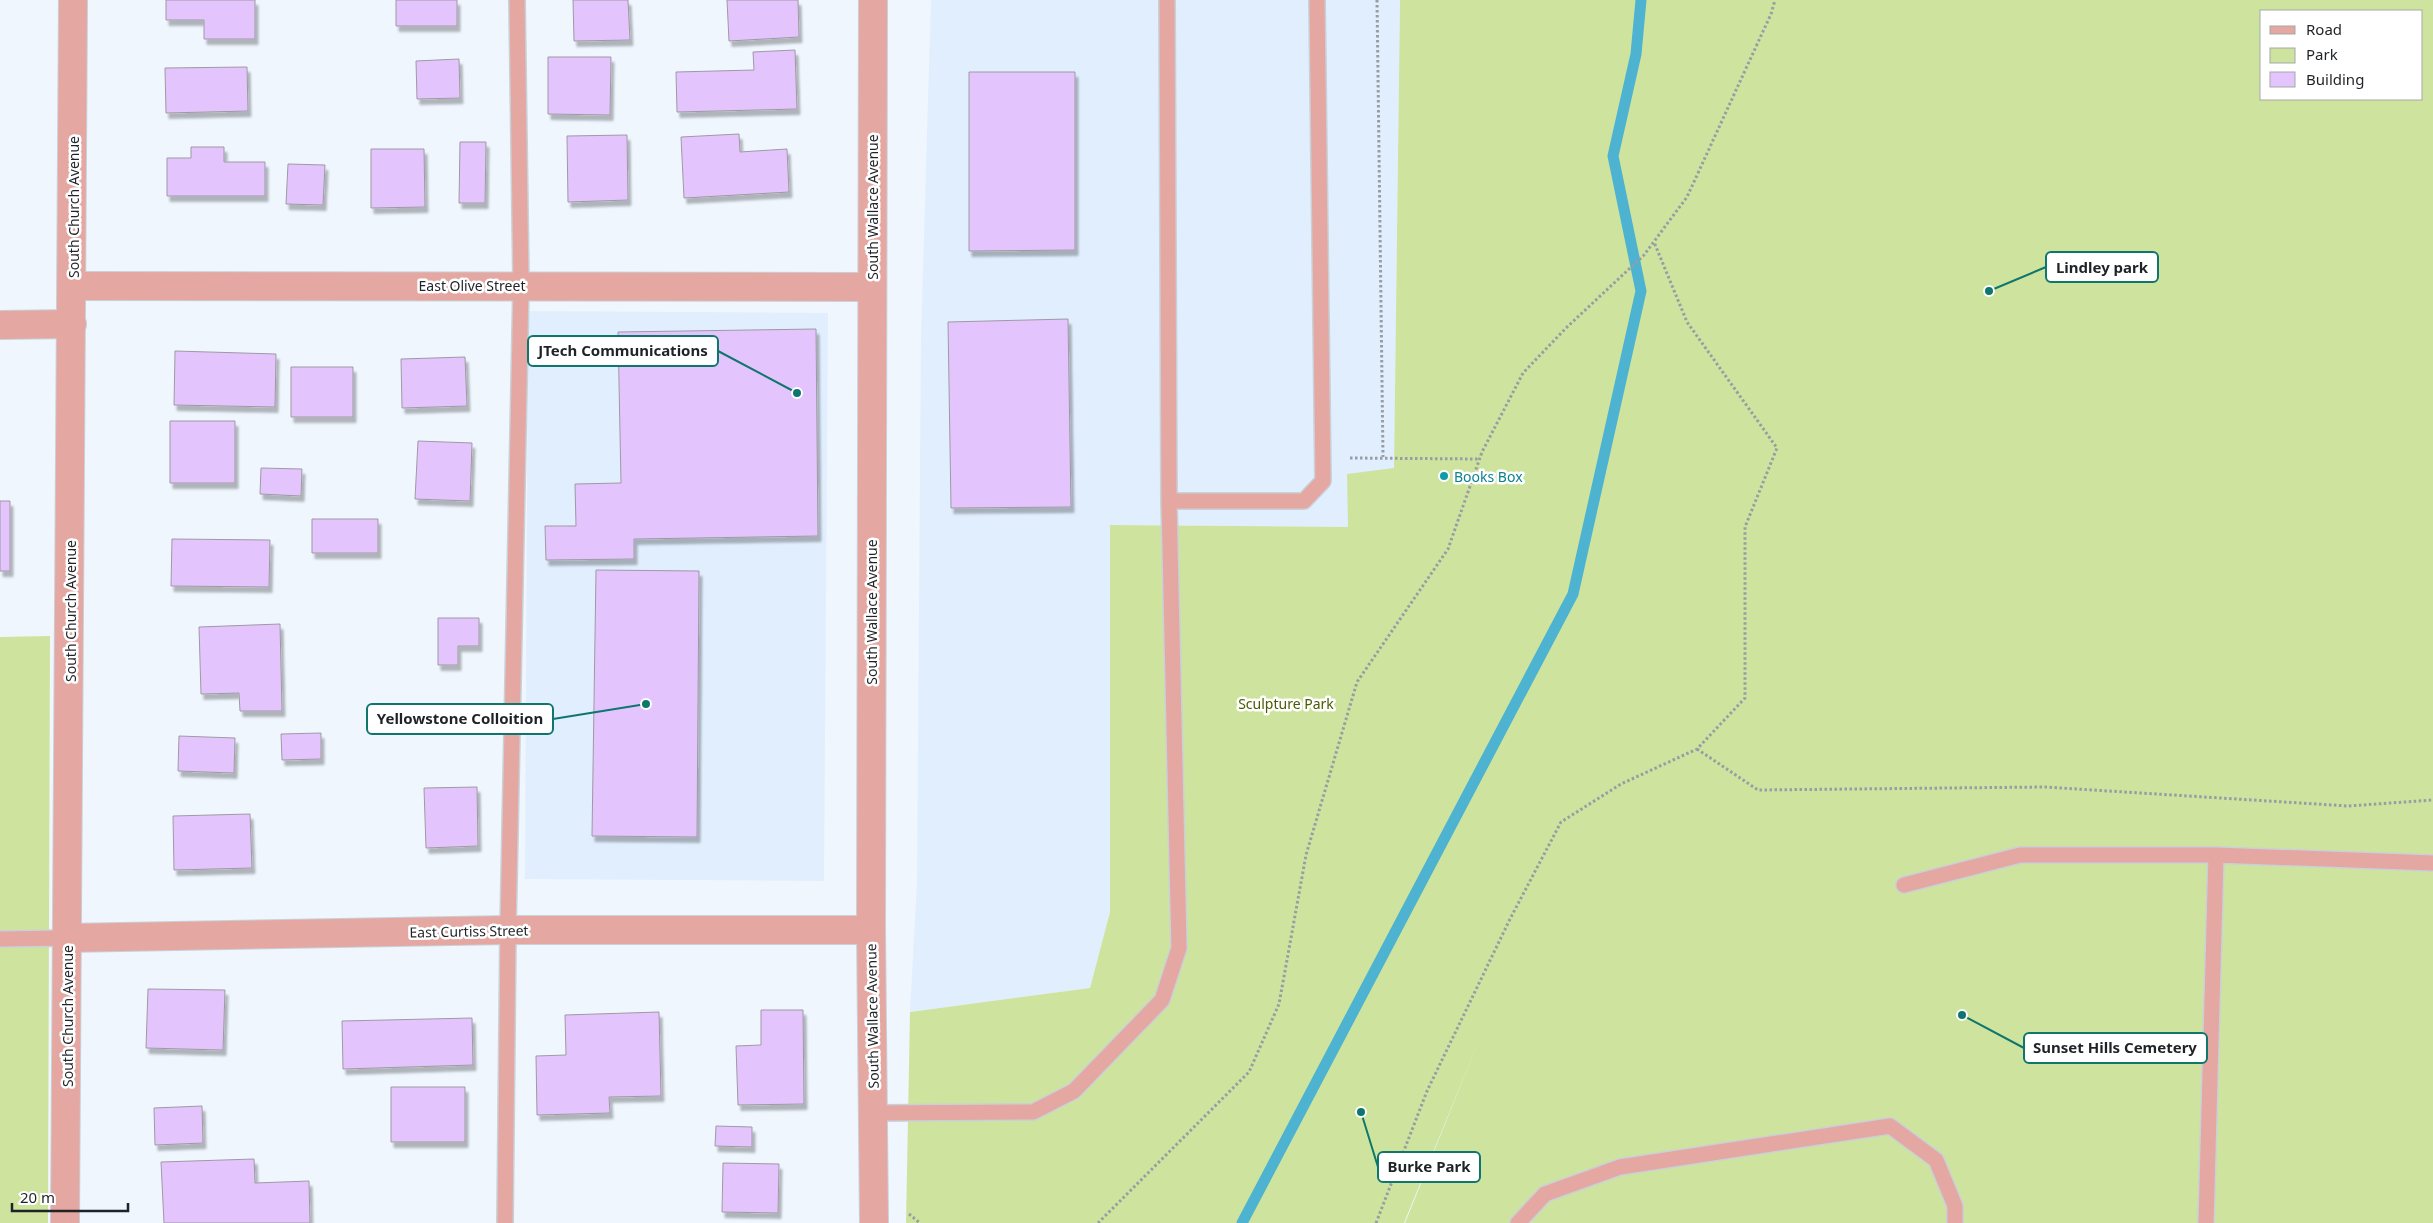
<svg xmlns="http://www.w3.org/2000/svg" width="2433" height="1223" font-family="'Noto Sans',sans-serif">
<defs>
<filter id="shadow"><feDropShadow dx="3" dy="5.5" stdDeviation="1" flood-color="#0004"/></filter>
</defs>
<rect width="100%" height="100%" fill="#eff6fe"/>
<path fill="#e1eefe" d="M931,0h469l-6,468 -46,59 -238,-2v387l-20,76 -180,24 7,-130 4,-545z
M528,311l300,2 -4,568 -299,-2z"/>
<path fill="#cee49e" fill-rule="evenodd" d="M1400,0h1033v1223h-1028l74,-183 -75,183h-498l4,-211 180,-24 20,-76v-387l238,2 -1,-53 47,-6zM2262,11h160v88h-160z
M50,636l-2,587h-48v-586z"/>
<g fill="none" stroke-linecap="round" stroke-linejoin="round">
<path stroke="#4db3d1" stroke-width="11" d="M1242,1223l331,-629 68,-303 -28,-135 23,-102 5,-54"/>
</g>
<path fill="#e3c4fc" stroke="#9f99a4" filter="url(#shadow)" d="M166,0h89v39h-51v-19h-38z
M396,0h61v26h-61z
M573,0h55l2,40 -56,1z
M727,0h71l1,37 -70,4z
M795,50l2,59 -120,3 -1,-40 78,-2 -1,-18z
M548,57h63l-1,58 -62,-1z
M459,59l1,39 -43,1 -1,-38z
M247,67l1,44 -82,2 -1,-45z
M969,72h106v178l-106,1z
M739,134l1,18 47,-3 2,43 -105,6 -3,-61z
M627,135l1,65 -60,2 -1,-66z
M460,142h26l-1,61h-26z
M191,147h33v15h41v34h-98v-38h24z
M371,149h53l1,58 -54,1z
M288,164l37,1 -2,40 -37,-1z
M1068,319l3,188 -120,1 -3,-186z
M816,329l2,207 -184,3v20l-88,1 -1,-34h31l-1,-42 46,-1 -3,-151z
M175,351l101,3 -1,53 -101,-2z
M465,357l2,49 -65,2 -1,-49z
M291,367h62v50h-62z
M170,421h65v62h-65z
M418,441l54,2 -2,58 -55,-2z
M261,468l41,1 -1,27 -41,-2z
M0,501h10v70h-10z
M312,519h66v34h-66z
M172,539l98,1 -1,47 -98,-1z
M596,570l103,1 -2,266 -105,-1z
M438,618h41v28h-21v19h-20z
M280,624l2,87h-42l-1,-18 -38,1 -2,-67z
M321,733v26l-39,1 -1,-26z
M179,736l56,2 -1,35 -56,-2z
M477,787l1,59 -52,2 -2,-60z
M250,814l2,54 -78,2 -1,-54z
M148,989l77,1 -2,60 -77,-2z
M761,1010h42l1,94 -66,1 -2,-59 25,-1z
M659,1012l2,84 -52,1 1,16 -73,2 -1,-59 30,-1 -1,-40z
M472,1018l1,47 -130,4 -1,-48z
M391,1087h74v55h-74z
M202,1106l1,37 -48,2 -1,-37z
M716,1126l36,1v20l-37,-1z
M254,1159l1,24 54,-2 1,42h-146l-3,-61z
M723,1163l56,1 -1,49 -56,-1z"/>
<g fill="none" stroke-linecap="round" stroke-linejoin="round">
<g stroke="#cad0d7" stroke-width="18">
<path id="service" d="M1169,501h135l19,-20 -6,-481
M1904,885l116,-30h196l217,8
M0,939l67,-1
M874,1113l159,-1 41,-21 88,-91 17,-52 -10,-447 -2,-501
M505,1223l3,-293 13,-645 -4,-285
M1518,1223l27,-29 75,-27 270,-41 46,34 19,46v17
M2206,1223l10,-368"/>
</g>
<g stroke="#cad0d7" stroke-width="30">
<path id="minor" d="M873,0l-2,930 3,293
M73,286l798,1
M0,325l72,-1
M67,938l441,-8h363"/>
</g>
<g stroke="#cad0d7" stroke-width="30">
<path id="tertiary" d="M65,1223l8,-1223"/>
</g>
<path stroke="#989da4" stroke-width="3" stroke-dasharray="2.5 2.5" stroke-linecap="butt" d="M1377,0l6,457
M1350,458l129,1
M1697,749l61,41 287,-3 303,19 85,-6
M909,1214l11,9
M1098,1223l151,-151 30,-68 27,-149 51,-173 91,-133 34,-97 41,-79 43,-45 78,-73 43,-58 84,-183 4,-14
M1376,1223l51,-132 83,-172 51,-97 60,-38 76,-35 48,-51v-171l32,-79 -90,-126 -33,-80"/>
<use href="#service" stroke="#e4a7a1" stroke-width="15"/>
<use href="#minor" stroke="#e4a7a1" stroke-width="28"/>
<use href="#tertiary" stroke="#e4a7a1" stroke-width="28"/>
</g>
<circle fill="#0f9aa8" stroke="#fff" stroke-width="2" cx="1444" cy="476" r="5"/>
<g text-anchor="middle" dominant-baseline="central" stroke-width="5" stroke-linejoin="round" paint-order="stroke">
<g font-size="14" fill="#1f2226" stroke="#fff">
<text transform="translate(73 207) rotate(-90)">South Church Avenue</text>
<text transform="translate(872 207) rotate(-90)">South Wallace Avenue</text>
<text x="472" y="285">East Olive Street</text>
<text transform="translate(70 611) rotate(-90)">South Church Avenue</text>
<text transform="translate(871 612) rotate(-90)">South Wallace Avenue</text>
<text transform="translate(469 931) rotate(-1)">East Curtiss Street</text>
<text transform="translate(67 1016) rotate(-90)">South Church Avenue</text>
<text transform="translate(872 1016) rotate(-91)">South Wallace Avenue</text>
</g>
<g font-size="14" fill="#0d838f" stroke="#fff" text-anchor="start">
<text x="1454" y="476">Books Box</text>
</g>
<g font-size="14" fill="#495b02" stroke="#fff">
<text x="1286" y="703">Sculpture Park</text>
</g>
</g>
<path fill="none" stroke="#0f766e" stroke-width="2" d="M1989 291L2046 267M797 393L718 351M646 704L553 719M1962 1015L2024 1048M1361 1112L1378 1167"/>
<g fill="#0f766e" stroke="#fff" stroke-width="2">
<circle cx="1989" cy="291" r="5"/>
<circle cx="797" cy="393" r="5"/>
<circle cx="646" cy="704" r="5"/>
<circle cx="1962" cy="1015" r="5"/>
<circle cx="1361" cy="1112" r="5"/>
</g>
<g fill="#fff" stroke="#0f766e" stroke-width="2">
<rect x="2046" y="252" width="112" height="30" rx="5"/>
<rect x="528" y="336" width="190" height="30" rx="5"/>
<rect x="367" y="704" width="186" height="30" rx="5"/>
<rect x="2024" y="1033" width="183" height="30" rx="5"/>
<rect x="1378" y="1152" width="102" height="30" rx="5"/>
</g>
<g font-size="15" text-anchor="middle" font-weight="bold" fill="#1f2226">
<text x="2102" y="273">Lindley park</text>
<text x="623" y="356">JTech Communications</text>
<text x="460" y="724">Yellowstone Colloition</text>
<text x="2115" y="1053">Sunset Hills Cemetery</text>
<text x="1429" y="1172">Burke Park</text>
</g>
<rect x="2260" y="10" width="162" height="90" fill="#ffffff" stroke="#a5a7a8"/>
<rect x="2270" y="26" width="25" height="8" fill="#e4a7a1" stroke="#a5a7a8"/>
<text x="2306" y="35" font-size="15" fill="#1f2226">Road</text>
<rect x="2270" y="48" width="25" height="15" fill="#cee49e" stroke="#a5a7a8"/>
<text x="2306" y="60" font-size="15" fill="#1f2226">Park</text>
<rect x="2270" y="72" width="25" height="15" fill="#e3c4fc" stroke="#a5a7a8"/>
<text x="2306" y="85" font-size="15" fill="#1f2226">Building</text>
<path d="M12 1203v8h116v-8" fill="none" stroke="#1f2226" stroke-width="2.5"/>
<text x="20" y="1203" font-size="15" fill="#1f2226" stroke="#ffffff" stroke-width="4" paint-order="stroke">20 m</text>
</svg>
